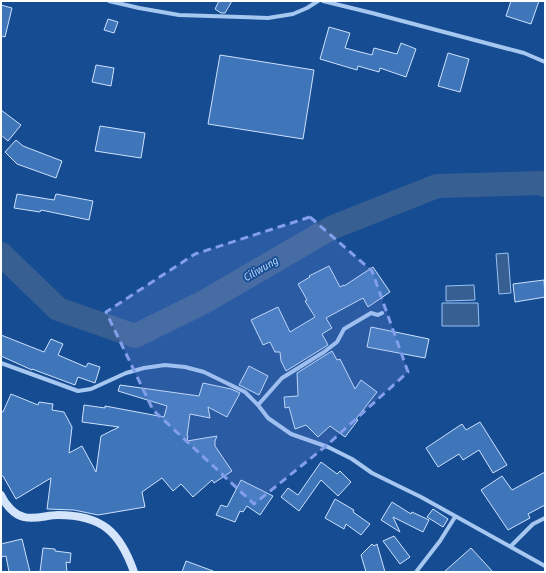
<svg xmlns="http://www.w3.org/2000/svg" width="546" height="573" font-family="'Fira Sans Condensed',sans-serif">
<rect width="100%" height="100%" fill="#164c92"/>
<path fill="#385f92" stroke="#98c2f3" d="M508,253l3,40 -12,1 -3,-40z
M474,285l1,15 -29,1v-15z
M442,303h36l1,23h-37z"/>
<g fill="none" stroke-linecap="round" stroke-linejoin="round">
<path stroke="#385f92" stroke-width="24" d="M1,254l57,55 77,27 69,-34 127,-74 106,-42 104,-3 4,2"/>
</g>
<path fill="#3f76ba" stroke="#cce1fc" d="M219,1h13l-7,12h-4l-6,-4z
M511,1h28l-8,23 -25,-8z
M1,5l11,3 -7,29 -4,-1z
M108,19l10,3 -4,11 -10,-3z
M329,27l21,6 -5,15 27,7 2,-7 23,6 4,-11 15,6 -10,28 -26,-9 -1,4 -21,-6 -1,4 -37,-11z
M448,53l21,6 -9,33 -22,-6z
M220,55l94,15 -11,69 -95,-15z
M96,65l18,3 -3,18 -19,-4z
M1,110l20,15 -13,16 -7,-6z
M100,126l45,7 -4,25 -46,-7z
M16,140l7,6 39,15 -6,17 -39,-14 -12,-12z
M17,194l37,6 2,-6 37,7 -4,19 -48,-10 -1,2 -26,-4z
M329,266l11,21 4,-2v1l29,-19 17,25 -22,15 -5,-9 -37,20 6,10 -10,6 6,11 -42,26 -5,-10 -1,-9h-5l-5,-10 -7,3 -12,-25 27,-13 12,25 25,-15 -10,-16 2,-1 -9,-16 12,-7 -1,-1z
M544,280l1,17 -30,5 -2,-18z
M371,327l58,12 -4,19 -58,-11z
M1,335l43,17 7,-13 12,5 -5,11 28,12 2,-4 12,4 -5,16 -17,-6 -3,8 -43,-16v1l-31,-14z
M332,351l5,9 3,-1 15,30 6,-9 16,12 -21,27 2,1 -13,17 -15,-11 -12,11 -12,-12 -11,4 -6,-22 -4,1 -1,-11 14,-1 -1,-23z
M249,366l19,10 -9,19 -20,-10z
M203,383l28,6 9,4 -13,24 -19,-10 2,11 -20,-4 -3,22h1l-1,5 30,-5 -2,5v5l17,25 -18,12 -2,-3 -19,17 -12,-13 -8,7 -11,-13 -20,14 3,15 -47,8 -24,-5 -27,-1 4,-31 -35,21 -13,-23h-2v-65l2,1 8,-18 27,11 1,-3 14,2 -1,6 12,2 8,15 -3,26 13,-7 14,26 5,-36 18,-9 -37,-5 2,-17 21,3v-2l59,11 3,-11 -49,-15 2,-6 79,11z
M480,422l27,43 -14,8 -14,-23 -16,10 -4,-6 -21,13 -12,-19 36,-24 4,6z
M321,462l16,12 3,-3 11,11 -13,14 -17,-16 -22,31 -18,-14 7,-9 10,7z
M545,472v33l-17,9 2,4 -22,12 -27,-40 21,-14 10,14z
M241,480l32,16 -13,19 -13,-9 -4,6 -3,-1 -5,11 -19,-7 5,-10 6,2z
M335,499l19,11 -1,2 17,12 -9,11 -15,-11 -2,5 -19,-11z
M392,502l19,12 1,-2 17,8 -6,12 -30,-15 7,15 -19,-12z
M433,509l15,10 -5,8 -16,-10z
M394,536l16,21 -10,7 -17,-23z
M22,539l8,33h-21l-3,-16 -5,1v-13z
M372,544l2,2 3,-2 8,28h-19l-5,-17z
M43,548l12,1v2l16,2 -1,10 -4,-1 1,10h-27z
M471,548l22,24h-49z
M186,561l27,10v1h-31z"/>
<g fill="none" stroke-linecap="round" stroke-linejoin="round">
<path stroke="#a5c7f0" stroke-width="4" d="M109,1l30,7 40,7 89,3 25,-4 14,-6 11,-7
M323,1l49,12 152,40 21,9
M1,363l77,28 13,-2 35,-16 18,-5 21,-3 20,2 19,5 41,20 13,13 10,13 23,16 37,13 24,12 20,14 49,24 124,69
M258,405l24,-27 42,-26 13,-10 7,-13 27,-16 7,2 4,-2
M511,546l22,-22 12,-6
M416,572l24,-31 15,-24"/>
<path stroke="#d3e4fb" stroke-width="8" d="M1,495c4,9 13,20 23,22 11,3 23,-2 34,-2 44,0 62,17 76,57"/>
</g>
<path fill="#839eea" fill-opacity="0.2" stroke="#839eea" stroke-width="3" stroke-dasharray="8 5" stroke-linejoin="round" d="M310,217l62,54 36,101 -82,74 -72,58 -101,-94 -47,-98 89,-58z"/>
<g text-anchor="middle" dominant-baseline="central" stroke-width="3.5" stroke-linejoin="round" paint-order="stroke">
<g font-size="11" font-style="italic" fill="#b1d1f7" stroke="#164c92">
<text transform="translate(261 269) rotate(-30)">Ciliwung</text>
</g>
</g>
<rect width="546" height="573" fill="none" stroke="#ffffff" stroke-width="4"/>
</svg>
